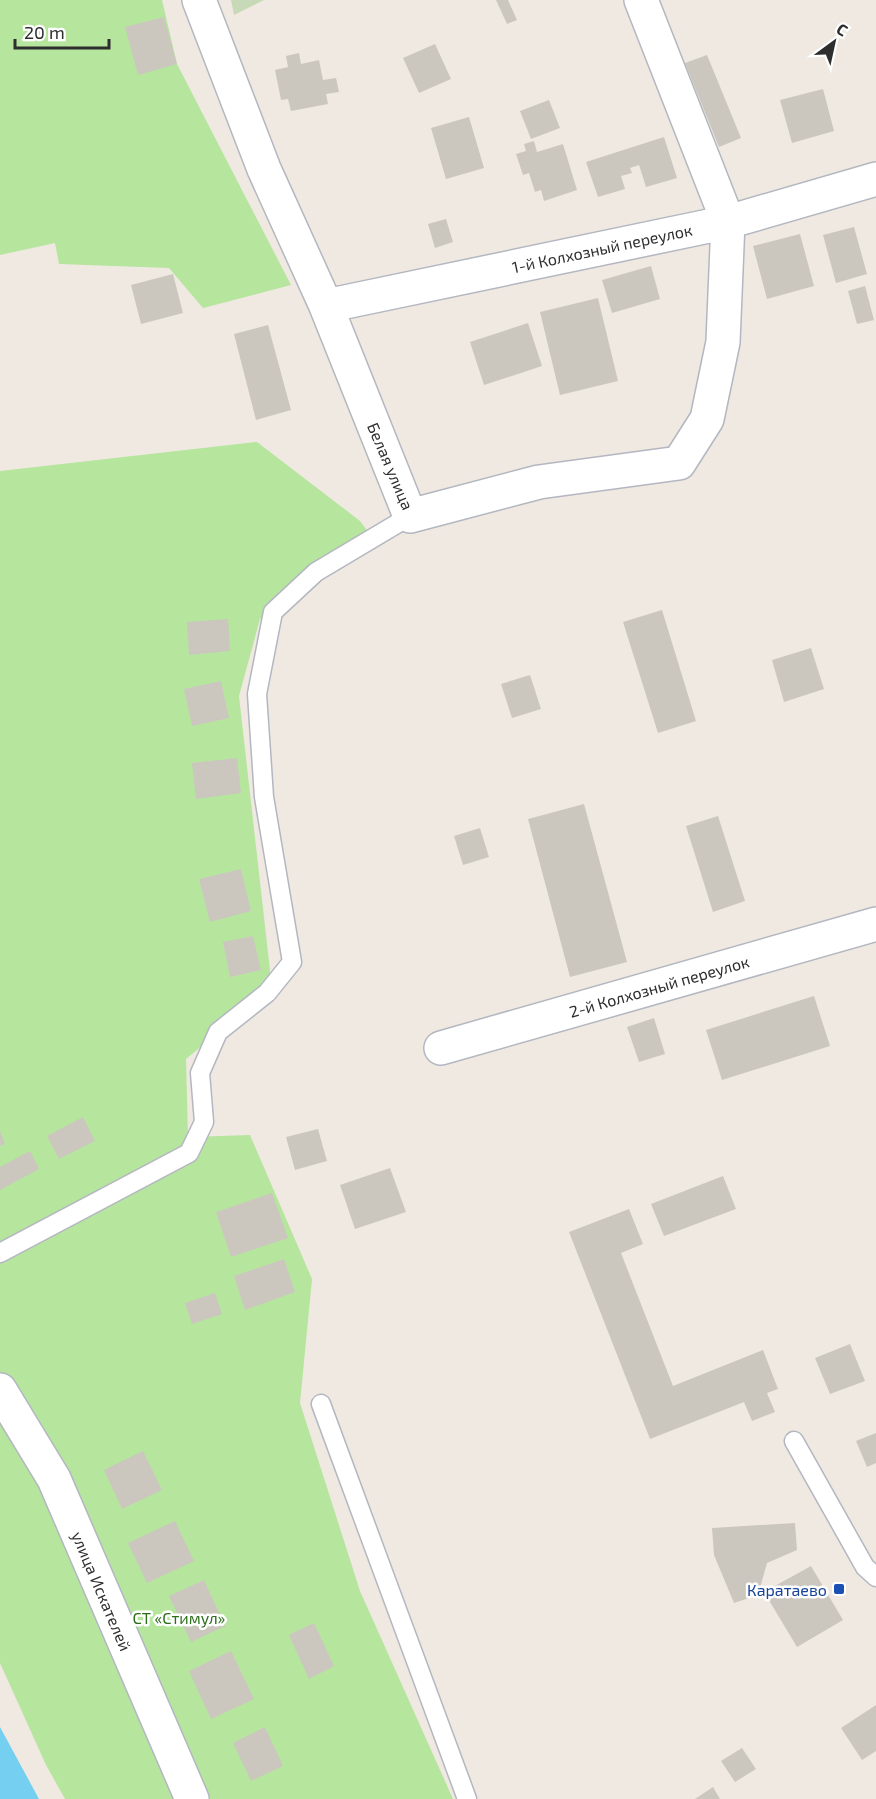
<svg xmlns="http://www.w3.org/2000/svg" width="876" height="1799" font-family="'Exo 2',sans-serif">
<rect width="100%" height="100%" fill="#efe9e1"/>
<path fill="#b6e59e" d="M0,0h162l15,64 114,221 -88,23 -34,-40 -110,-4 -4,-21 -55,12z
M257,442l103,79 15,20 -36,20 -79,58 -21,77 33,292 -86,71 2,78 62,-2 62,144 -12,124 60,188 93,208h-388l-19,-34 -46,-102v-1192z"/>
<path fill="#c8d9b8" d="M231,0h33l-30,15z"/>
<path fill="#75cff0" d="M0,1727l39,72h-39z"/>
<path fill="#cbc7bf" d="M496,0h12l9,20 -10,4z
M164,17l13,47 -39,11 -13,-48z
M435,44l16,35 -32,14 -16,-35z
M299,53l2,11 18,-4 4,20 13,-2 3,14 -13,2 2,10 -37,7 -3,-12 -7,1 -6,-30 13,-3 -2,-11z
M707,55l34,83 -22,9 -34,-84z
M823,89l11,42 -42,12 -12,-43z
M549,100l11,28 -29,11 -11,-28z
M469,117l15,51 -38,11 -15,-51z
M664,137l13,41 -31,9 -7,-22 -9,3 2,5 -11,3 4,13 -27,8 -12,-35z
M534,141l3,11 26,-8 14,46 -33,11 -3,-11 -6,2 -6,-19 -6,2 -7,-21 10,-3 -2,-7z
M446,219l7,23 -18,6 -7,-24z
M854,227l13,47 -31,9 -13,-48z
M800,234l14,52 -47,13 -14,-53z
M651,266l9,33 -48,14 -10,-33z
M173,274l10,39 -42,11 -10,-39z
M865,286l9,34 -17,4 -9,-33z
M598,298l20,83 -58,14 -20,-83z
M528,323l14,43 -58,19 -14,-43z
M268,325l23,85 -35,10 -22,-86z
M662,610l34,111 -38,12 -35,-111z
M228,619l2,32 -41,4 -2,-33z
M811,648l13,41 -40,13 -12,-42z
M530,675l11,34 -29,9 -11,-34z
M221,681l8,37 -37,8 -8,-37z
M237,758l4,35 -45,6 -4,-36z
M584,804l43,158 -57,15 -42,-158z
M718,816l27,85 -32,11 -27,-86z
M480,828l9,29 -26,8 -9,-29z
M241,869l10,42 -41,11 -11,-43z
M253,936l8,34 -31,7 -7,-35z
M814,996l16,50 -108,34 -16,-50z
M654,1018l11,36 -26,8 -12,-35z
M83,1117l12,24 -36,18 -12,-23z
M318,1129l9,32 -32,9 -9,-33z
M0,1131l5,13 -5,2z
M30,1151l9,18 -39,21v-23z
M390,1168l16,44 -51,17 -15,-44z
M723,1176l13,33 -72,27 -13,-32z
M272,1193l16,45 -57,19 -15,-45z
M629,1209l14,35 -22,9 52,133 90,-36 15,39 -11,4 8,19 -23,9 -8,-19 -94,37 -81,-207z
M284,1259l11,33 -50,18 -11,-34z
M215,1293l7,21 -30,10 -7,-21z
M850,1344l15,37 -35,13 -15,-36z
M876,1433v30l-9,4 -11,-26z
M143,1451l19,39 -40,19 -18,-39z
M175,1521l19,40 -47,22 -19,-40z
M795,1523l2,27 -30,13 -9,32 -24,8 -20,-48 -2,-27z
M811,1566l32,54 -46,27 -33,-55z
M204,1580l21,46 -34,16 -22,-46z
M314,1623l20,43 -25,13 -20,-44z
M231,1651l23,48 -43,20 -22,-48z
M876,1705v46l-14,9 -21,-32z
M265,1727l18,39 -32,15 -18,-38z
M742,1748l14,21 -21,13 -14,-21z
M713,1787l7,12h-25z"/>
<g fill="none" stroke-linecap="round" stroke-linejoin="round">
<g stroke="#b4b7c1" stroke-width="21">
<path id="lane" d="M0,1253l189,-100 15,-31 -4,-49 18,-41 49,-39 25,-31 -28,-165 -7,-103 16,-82 43,-40 94,-56
M321,1404l146,395
M794,1441l71,126 11,10"/>
</g>
<g stroke="#b4b7c1" stroke-width="36">
<path id="street" d="M199,0l65,169 62,137 84,210 129,-34 140,-19 28,-44 16,-77 5,-120 -87,-222
M326,306l402,-84 148,-43
M441,1048l435,-124
M0,1390l54,89 138,320"/>
</g>
<use href="#lane" stroke="#fff" stroke-width="18"/>
<use href="#street" stroke="#fff" stroke-width="33"/>
</g>
<rect fill="#1a4fb4" stroke="#fff" stroke-width="2" x="833" y="1583" width="12" height="12" rx="3"/>
<g text-anchor="middle" dominant-baseline="central" stroke-width="5" stroke-linejoin="round" paint-order="stroke">
<g font-size="16" fill="#2e2e2e" stroke="#fff">
<text transform="translate(602 248) rotate(-12)">1-й Колхозный переулок</text>
<text transform="translate(391 466) rotate(67)">Белая улица</text>
<text transform="translate(659 986) rotate(-16)">2-й Колхозный переулок</text>
<text transform="translate(102 1591) rotate(67)">улица Искателей</text>
</g>
<g font-size="16" fill="#164399" stroke="#fff" text-anchor="end">
<text x="827" y="1589">Каратаево</text>
</g>
<g font-size="16" fill="#2c6e1b" stroke="#fff">
<text x="179" y="1617">СТ «Стимул»</text>
</g>
</g>
<g transform="translate(834 42) rotate(33)" stroke="#ffffff" stroke-width="4.5" paint-order="stroke">
<path d="M0-4.5L10 22L0 15L-10 22Z" fill="#2e2e2e"/>
<text y="-9" font-size="16" font-weight="bold" text-anchor="middle" fill="#2e2e2e">С</text>
</g>
<path d="M15 39v9h94v-9" fill="none" stroke="#2e2e2e" stroke-width="3"/>
<text x="24" y="39" font-size="18" fill="#2e2e2e" stroke="#ffffff" stroke-width="4.5" paint-order="stroke">20 m</text>
</svg>
